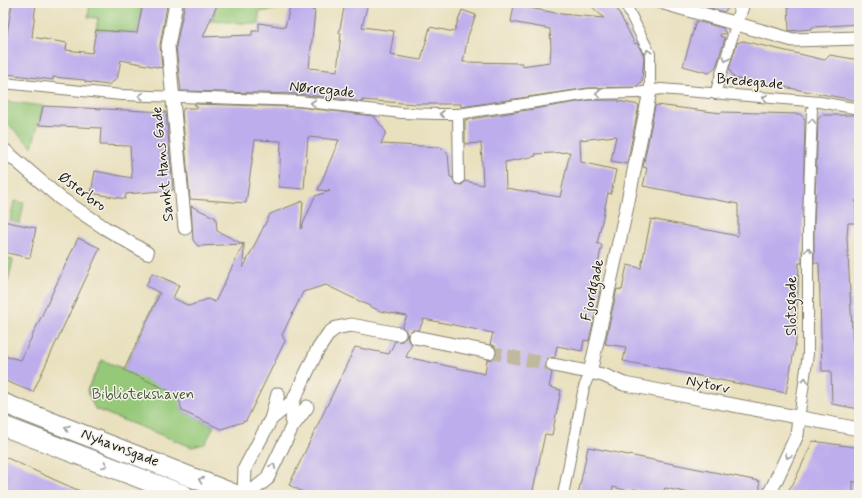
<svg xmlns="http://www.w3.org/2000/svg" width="862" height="498" font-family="Mynerve,sans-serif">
<rect width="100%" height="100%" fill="#f7f3e8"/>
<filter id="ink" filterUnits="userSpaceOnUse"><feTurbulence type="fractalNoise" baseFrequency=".025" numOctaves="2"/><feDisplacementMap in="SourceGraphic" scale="8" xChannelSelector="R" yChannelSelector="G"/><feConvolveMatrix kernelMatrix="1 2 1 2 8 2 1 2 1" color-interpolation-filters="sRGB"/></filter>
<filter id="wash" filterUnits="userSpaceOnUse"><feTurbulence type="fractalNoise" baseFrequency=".012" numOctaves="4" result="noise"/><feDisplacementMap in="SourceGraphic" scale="16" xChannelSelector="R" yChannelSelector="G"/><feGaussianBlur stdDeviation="0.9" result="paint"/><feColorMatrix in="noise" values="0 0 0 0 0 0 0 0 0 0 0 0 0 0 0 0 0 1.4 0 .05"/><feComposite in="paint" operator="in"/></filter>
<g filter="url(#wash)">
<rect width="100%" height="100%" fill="#e9e0be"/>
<path fill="#95c979" stroke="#58724a" d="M90,3h53l-6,30 -41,-3 2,-12 -10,-1z
M218,3h73l-1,4 -31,5v12l-48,-3z
M3,101l40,5 -11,41 -29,-28z
M14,201l10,2 -4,20 -10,-2z
M3,257l10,3 -5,22 -5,-1z
M166,279l13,6 -6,13 16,8 -24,51 20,39 -4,9 1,6 32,15 -9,18 -13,3 -97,-38 -8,-19 15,-30 22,9z"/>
<g id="blocks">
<path fill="#bdaded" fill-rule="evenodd" d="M12,3h24l-4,34 35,6 -1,7 26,3 4,-23 41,3 6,-30 24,3 -7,39 2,23 -41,-8 -4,19 -9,6 -23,-3v-2l-32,-3v3l-46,-6 -4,-7v-9z
M185,3h33l-15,34 49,-2v-4h7v-8l26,4 6,-24h23l-2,7 3,1 -6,57 28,3 4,-38h-2l6,-30h23l-6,24 32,4 -4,24 31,5 9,-33 24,5 8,-22 14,5 -8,21 -5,26 59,1v3l28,-4 1,-14 -1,-19 -39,-7 3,-17 47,9 43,4 -16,-15h26l21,41 2,-1 7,13 -2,25 -6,6 -48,1 -127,19v-3h-45l-54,-4 1,2 -64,-8 -118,-3 -5,-45z
M702,3h33l-11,9 -23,-7z
M788,3h71v21l-47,3v2l-23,2z
M696,21l27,7 3,6h-6v2l5,2 -9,29 -7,6 -26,-7z
M743,41l82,19 5,-5 29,5v41l-97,-18 2,2 -30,-7 -5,-9 8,-26z
M590,100h29l-1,1 21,4 -12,59 -16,-3 5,-25 -36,4 1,22 35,8 -5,24 -3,-1 -11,51h5l-8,40 7,2 -12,55 -5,-1 -2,11 -25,-5 -2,11 -5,1 -5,5 1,5 6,5 -3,14 12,3 -9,45 -7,-1 -13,61h-223l-20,-10 66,-138 34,7 6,-13h7l5,-6 -1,-4 -4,-4 5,-11 -27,-5 -54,-26 -23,7 -21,43 3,6 -39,80 -25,8 -39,-18 -4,-16 -54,-25 36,-77 -14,-7 6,-13 27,12 -6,13 16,8 19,-7 7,3 29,-59 -1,25 27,-54 33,-13 -2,28 14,-33 15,-5 -12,-1 21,-50 -31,-3 -4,52 -25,-2 2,-46 -26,-1 -9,63 -56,-4 -8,-87 2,-4h14l-4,-4 105,3 75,9 12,16 -5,12 60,3 7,7 2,23h2l4,7 6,1 3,-4 18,4 -2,-42 -16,1v-24zM570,152l-10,45 -54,-9 -1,-26 31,-6 -1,-2zM424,319l69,14 -3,11 5,2 2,7 -2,5 -8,2 -2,14 -79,-17 6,-13 -4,-4 -1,-5 5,-5h7z
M657,105l64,8v-1l79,2 5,5 -3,144h-3l-3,78 -10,52 -163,-32 3,-14 -21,-3 12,-55 5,1 5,-25 14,3 10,-49 87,17v-32l-95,-18 4,-18 -4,-1 12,-61z
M43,106l123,6 7,78 -47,4 -1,5 -34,-6 4,-22 37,7 -2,-32 -30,-1 1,-17 -62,-3z
M822,115h37v86l-3,-1v23h-8l-1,14 6,109 6,1v62l-27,-5 -1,-33h-9l-3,-108h-5v-40l4,-104z
M191,206l25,12 1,13 26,13 -45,2 -5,-6z
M3,221l33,7 -6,30 -27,-6z
M78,238l22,10 -67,144 -30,-12v-24l18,4z
M813,441l41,6 5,2v35l-6,-3v14h-69l9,-11z
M588,447l171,34 2,14h-62l-34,-7 -2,7h-4l-25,-6 -1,3 -20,-5 -1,8h-34z
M3,456l52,24 34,15h-86z"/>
</g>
</g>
<g filter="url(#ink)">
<use href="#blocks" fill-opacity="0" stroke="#827e6d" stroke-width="1"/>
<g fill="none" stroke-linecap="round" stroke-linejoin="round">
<path stroke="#c0b99e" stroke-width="13" stroke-dasharray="13 6" stroke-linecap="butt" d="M489,352l64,13"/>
<g stroke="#827e6d" stroke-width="12">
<path id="pedestrian" d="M625,3l25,51v37
M3,83l118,12 178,6 103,12 36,1h20l131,-20 48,-1 24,-4 159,13 39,7
M715,94l21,-69
M458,114l1,65
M799,419l9,-65v-131l4,-113
M563,495l21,-108 6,-14"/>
</g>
<g stroke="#827e6d" stroke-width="15">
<path id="minor" d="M176,3l-8,43 17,182
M664,3l129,37 66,-2
M736,25l7,-22
M3,149l57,49 45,30 42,25
M415,337l74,15
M553,365l50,10 21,9 235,45
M590,373l37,-167 23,-115
M271,419l7,-25
M292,427l15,-20
M244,495l1,-27 8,-15 18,-34 22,-18
M247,495l20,-16 25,-52 1,-26 24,-50 12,-18 7,-5 15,-3 48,9
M769,495l28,-60 2,-16"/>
</g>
<g stroke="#827e6d" stroke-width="21">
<path id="secondary" d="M3,403l234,92
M3,426l181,69"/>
</g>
<use href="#pedestrian" stroke="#fff" stroke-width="10"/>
<use href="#minor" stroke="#fff" stroke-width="13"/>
<use href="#secondary" stroke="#fff" stroke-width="19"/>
</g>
<defs><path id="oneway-chevron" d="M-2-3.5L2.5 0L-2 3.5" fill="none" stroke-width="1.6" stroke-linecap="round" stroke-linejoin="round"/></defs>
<g stroke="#999">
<use href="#oneway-chevron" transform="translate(648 52) rotate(-107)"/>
<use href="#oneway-chevron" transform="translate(726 59) rotate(107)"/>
<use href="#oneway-chevron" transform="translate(598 94) rotate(179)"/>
<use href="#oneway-chevron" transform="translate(141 96) rotate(-177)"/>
<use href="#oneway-chevron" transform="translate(765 98) rotate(-175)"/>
<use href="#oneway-chevron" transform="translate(313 103) rotate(-173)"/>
<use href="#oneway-chevron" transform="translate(442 114) rotate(180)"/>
<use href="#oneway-chevron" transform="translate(812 121) rotate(-88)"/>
<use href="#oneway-chevron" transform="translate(808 250) rotate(-90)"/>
<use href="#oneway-chevron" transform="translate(805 380) rotate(-84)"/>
<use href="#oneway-chevron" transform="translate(67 428) rotate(-159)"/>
<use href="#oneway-chevron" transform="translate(788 456) rotate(114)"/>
<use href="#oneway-chevron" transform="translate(105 465) rotate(21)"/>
<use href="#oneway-chevron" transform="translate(273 466) rotate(-65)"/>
<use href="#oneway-chevron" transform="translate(201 480) rotate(-159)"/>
</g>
</g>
<g text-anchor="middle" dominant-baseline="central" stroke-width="3" stroke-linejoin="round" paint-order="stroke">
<g font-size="15" fill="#1c1c1c" stroke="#f7f3e8">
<text transform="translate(750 82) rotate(5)">Bredegade</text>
<text transform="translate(322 90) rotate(6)">Nørregade</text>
<text transform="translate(163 164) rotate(-96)">Sankt Hans Gade</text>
<text transform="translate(82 192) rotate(36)">Østerbro</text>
<text transform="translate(593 290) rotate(-78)">Fjordgade</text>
<text transform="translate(792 306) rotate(-90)">Slotsgade</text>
<text transform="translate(708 385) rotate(11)">Nytorv</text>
<text transform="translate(120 448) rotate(21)">Nyhavnsgade</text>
</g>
<g font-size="15" fill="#46593d" stroke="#f7f3e8">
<text x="143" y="395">Bibliotekshaven</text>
</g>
</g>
<rect width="862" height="498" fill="none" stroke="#f7f3e8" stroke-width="16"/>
</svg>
